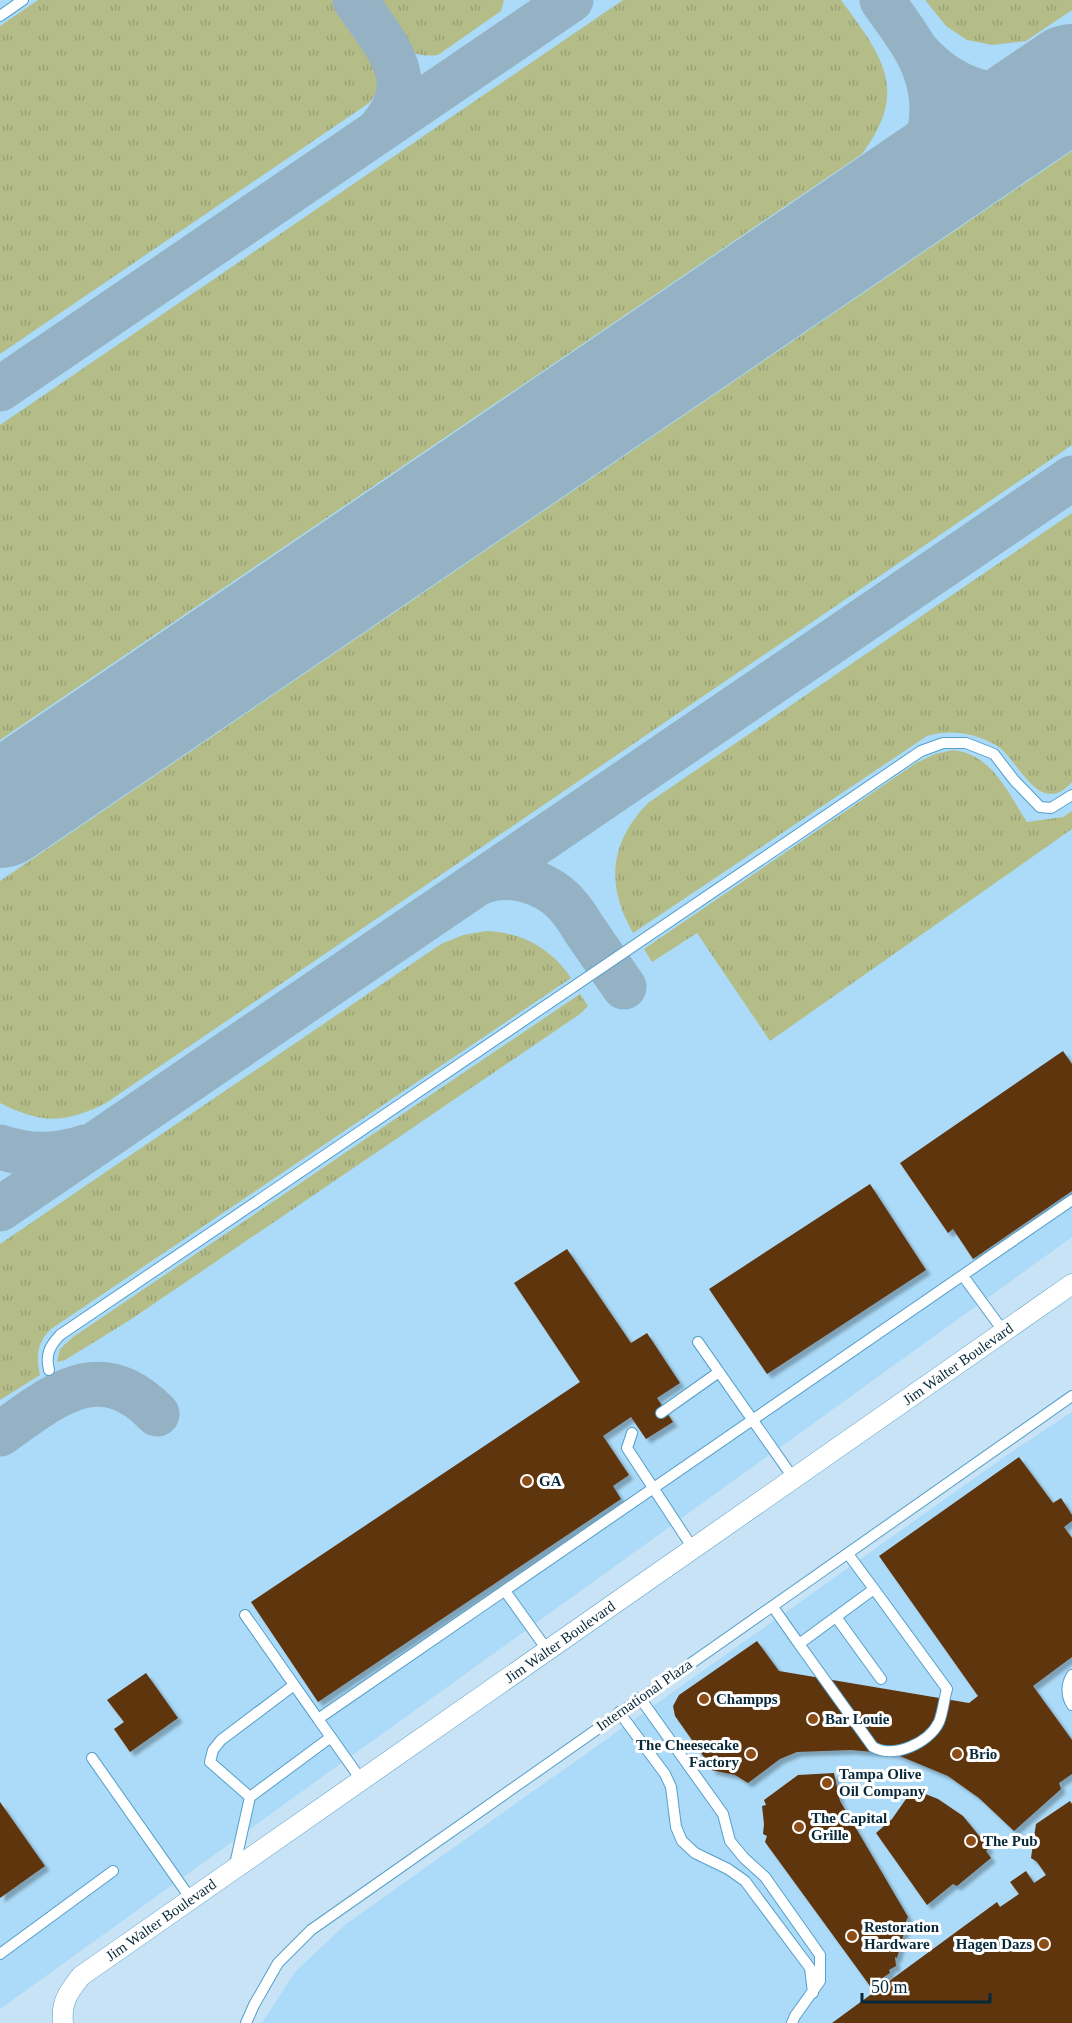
<svg xmlns="http://www.w3.org/2000/svg" width="1072" height="2023" font-family="'Times New Roman',serif">
<defs>
<pattern id="grass-tufts" width="24" height="20" patternUnits="userSpaceOnUse" patternTransform="scale(1.5)"><rect width="24" height="20" fill="#b4bd88"/><path d="M3 7l-1-3M5 7V3M7 7l1-3M15 17l-1-3M17 17v-4M19 17l1-3" fill="none" stroke="#99a276"/></pattern>
<filter id="shadow"><feDropShadow dx="4.5" dy="4.5" stdDeviation="1.5" flood-color="#0004"/></filter>
</defs>
<rect width="100%" height="100%" fill="#c7e3f5"/>
<path fill="#abdbf8" d="M0,0h1072v1237l-1072,772z
M1072,1412v611h-810l33,-51 51,-48 664,-471z"/>
<path fill="url(#grass-tufts)" d="M38,0h303c8,12 16,24 24,35 18,26 25,41 4,68l-369,251v-328z
M367,0h137l-3,11 -63,44c-15,2 -25,-1 -38,-9z
M623,0h218c41,56 69,90 21,154l-862,586v-315z
M925,0h147v10l-46,31 -34,4 -25,-5 -21,-14z
M1072,151v294l-966,658c-42,21 -64,21 -106,0v-222z
M1072,513v269c-34,38 -54,-26 -78,-38 -21,-11 -44,-15 -67,-8l-294,197c-27,-47 -24,-90 15,-130z
M953,750c39,4 55,43 74,72l36,-5 9,-6v18l-302,212 -73,-108 -45,29 -8,-13 272,-186 19,-9z
M486,931c35,1 65,17 85,47l-520,351c-14,14 -15,26 -11,46l-40,25v-156l441,-300 22,-9z
M580,994l8,12 -8,8 -450,306 -65,40 -8,2 3,-13 13,-12z"/>
<g fill="none" stroke-linecap="round" stroke-linejoin="round">
<path stroke="#94b2c4" stroke-width="45" d="M355,0c31,46 69,81 22,132
M916,50c41,47 101,61 156,26
M754,293c27,-19 55,-38 83,-57 21,-14 46,-27 63,-46 30,-32 40,-79 25,-120 -9,-25 -28,-48 -43,-70
M0,389l571,-389
M0,816l54,-37
M475,885c27,-14 60,-7 83,11 11,9 19,21 26,33 13,19 26,38 40,58
M0,1147c29,10 56,10 85,0
M0,1209l1072,-731
M0,1434c53,-37 99,-80 157,-20"/>
<path stroke="#94b2c4" stroke-width="114" d="M0,811l1072,-730"/>
</g>
<path fill="#5f3411" filter="url(#shadow)" d="M1063,1051l9,13v127l-99,68 -20,-30 -5,4 -48,-70z
M870,1184l56,86 -159,104 -58,-85z
M567,1249l64,94 16,-10 33,50 -23,15 16,24 -27,17 -15,-22 -28,19 26,39 -16,11 8,13 -303,203 -67,-100 329,-220 -66,-99z
M1019,1457l34,46 8,-5 11,17v6l-8,6 8,11v119l-39,29 39,54v34l-13,9 2,6 -47,42 -35,-33 -31,-22 -53,-22 -44,-4 -54,2 -17,7 -32,24 -13,-8 -24,-5v-3l-36,-51 -2,-10 6,-11 78,-54 22,30 190,32 9,-7 -99,-140z
M146,1673l32,45 -48,34 -16,-23 10,-7 -17,-22z
M834,1773l6,28 68,116 -5,11 2,1 -8,29 -2,-1 1,9 -7,4 1,3 -20,13 -105,-144 2,-6 -4,-2 1,-10 -2,-18 4,-1 -2,-5 34,-25z
M913,1789l25,10 25,17 26,32 -3,3 5,7 -34,28 -4,-2 -26,21 -51,-72 16,-14z
M1070,1801l2,3v219h-240l165,-121 3,5 19,-13 -9,-12 16,-11 8,12 12,-8 -9,-13 -6,-4 5,-34z
M0,1802l45,64 -45,32z"/>
<g fill="none" stroke-linecap="round" stroke-linejoin="round">
<g stroke="#559fca" stroke-width="12">
<path id="lane" d="M0,16l23,-16
M963,1276l41,56
M698,1342l96,137
M49,1370c-4,-16 1,-24 11,-35l861,-584 22,-8h23l28,11 20,26 26,27 11,1 21,-13
M661,1413l58,-41
M632,1433l-5,15 67,102
M505,1591l43,60
M773,1607l26,37 75,-55 -26,-35
M245,1615l73,104
M836,1617l45,62
M799,1644l74,103c21,12 56,-4 66,-25 4,-10 5,-23 8,-33l-73,-100
M1072,1675c-6,9 -6,21 0,30
M294,1685l-73,55 -8,10 -3,12 40,35 81,-60
M640,1698l83,116 7,27 14,17 21,19 55,78v26l-25,35 -3,7
M619,1712l46,62 6,13 5,40 6,14 13,12 33,16 17,12 65,87 3,25
M92,1758l99,141
M362,1781l-44,-62 754,-519
M234,1869l16,-72
M0,1954l113,-83
M246,2023l8,-18 24,-42 33,-33 761,-534"/>
</g>
<g stroke="#559fca" stroke-width="21">
<path id="street" d="M63,2023c-2,-22 5,-30 18,-47l991,-692"/>
</g>
<use href="#lane" stroke="#fff" stroke-width="10"/>
<use href="#street" stroke="#fff" stroke-width="20"/>
</g>
<g fill="#8d4d17" stroke="#fff" stroke-width="2">
<circle cx="527" cy="1481" r="6"/>
<circle cx="704" cy="1699" r="6"/>
<circle cx="813" cy="1719" r="6"/>
<circle cx="751" cy="1754" r="6"/>
<circle cx="957" cy="1754" r="6"/>
<circle cx="827" cy="1783" r="6"/>
<circle cx="799" cy="1827" r="6"/>
<circle cx="971" cy="1841" r="6"/>
<circle cx="852" cy="1936" r="6"/>
<circle cx="1044" cy="1944" r="6"/>
</g>
<g text-anchor="middle" dominant-baseline="central" stroke-width="6" stroke-linejoin="round" paint-order="stroke">
<g font-size="15" fill="#08293a" stroke="#fff">
<text transform="translate(958 1364) rotate(-35)">Jim Walter Boulevard</text>
<text transform="translate(560 1642) rotate(-35)">Jim Walter Boulevard</text>
<text transform="translate(644 1695) rotate(-35)">International Plaza</text>
<text transform="translate(161 1920) rotate(-35)">Jim Walter Boulevard</text>
</g>
<g font-size="15" font-weight="bold" fill="#08293a" stroke="#fff" text-anchor="start">
<text x="539" y="1481">GA</text>
<text x="716" y="1699">Champps</text>
<text x="825" y="1719">Bar Louie</text>
<text x="739" y="1745" text-anchor="end">The Cheesecake<tspan x="739" dy="17">Factory</tspan></text>
<text x="969" y="1754">Brio</text>
<text x="839" y="1774">Tampa Olive<tspan x="839" dy="17">Oil Company</tspan></text>
<text x="811" y="1818">The Capital<tspan x="811" dy="17">Grille</tspan></text>
<text x="983" y="1841">The Pub</text>
<text x="864" y="1927">Restoration<tspan x="864" dy="17">Hardware</tspan></text>
<text x="1032" y="1944" text-anchor="end">Hagen Dazs</text>
</g>
</g>
<path d="M862 1993v9h128v-9" fill="none" stroke="#08293a" stroke-width="3"/>
<text x="871" y="1993" font-size="18" fill="#08293a" stroke="#ffffff" stroke-width="4.5" paint-order="stroke">50 m</text>
</svg>
